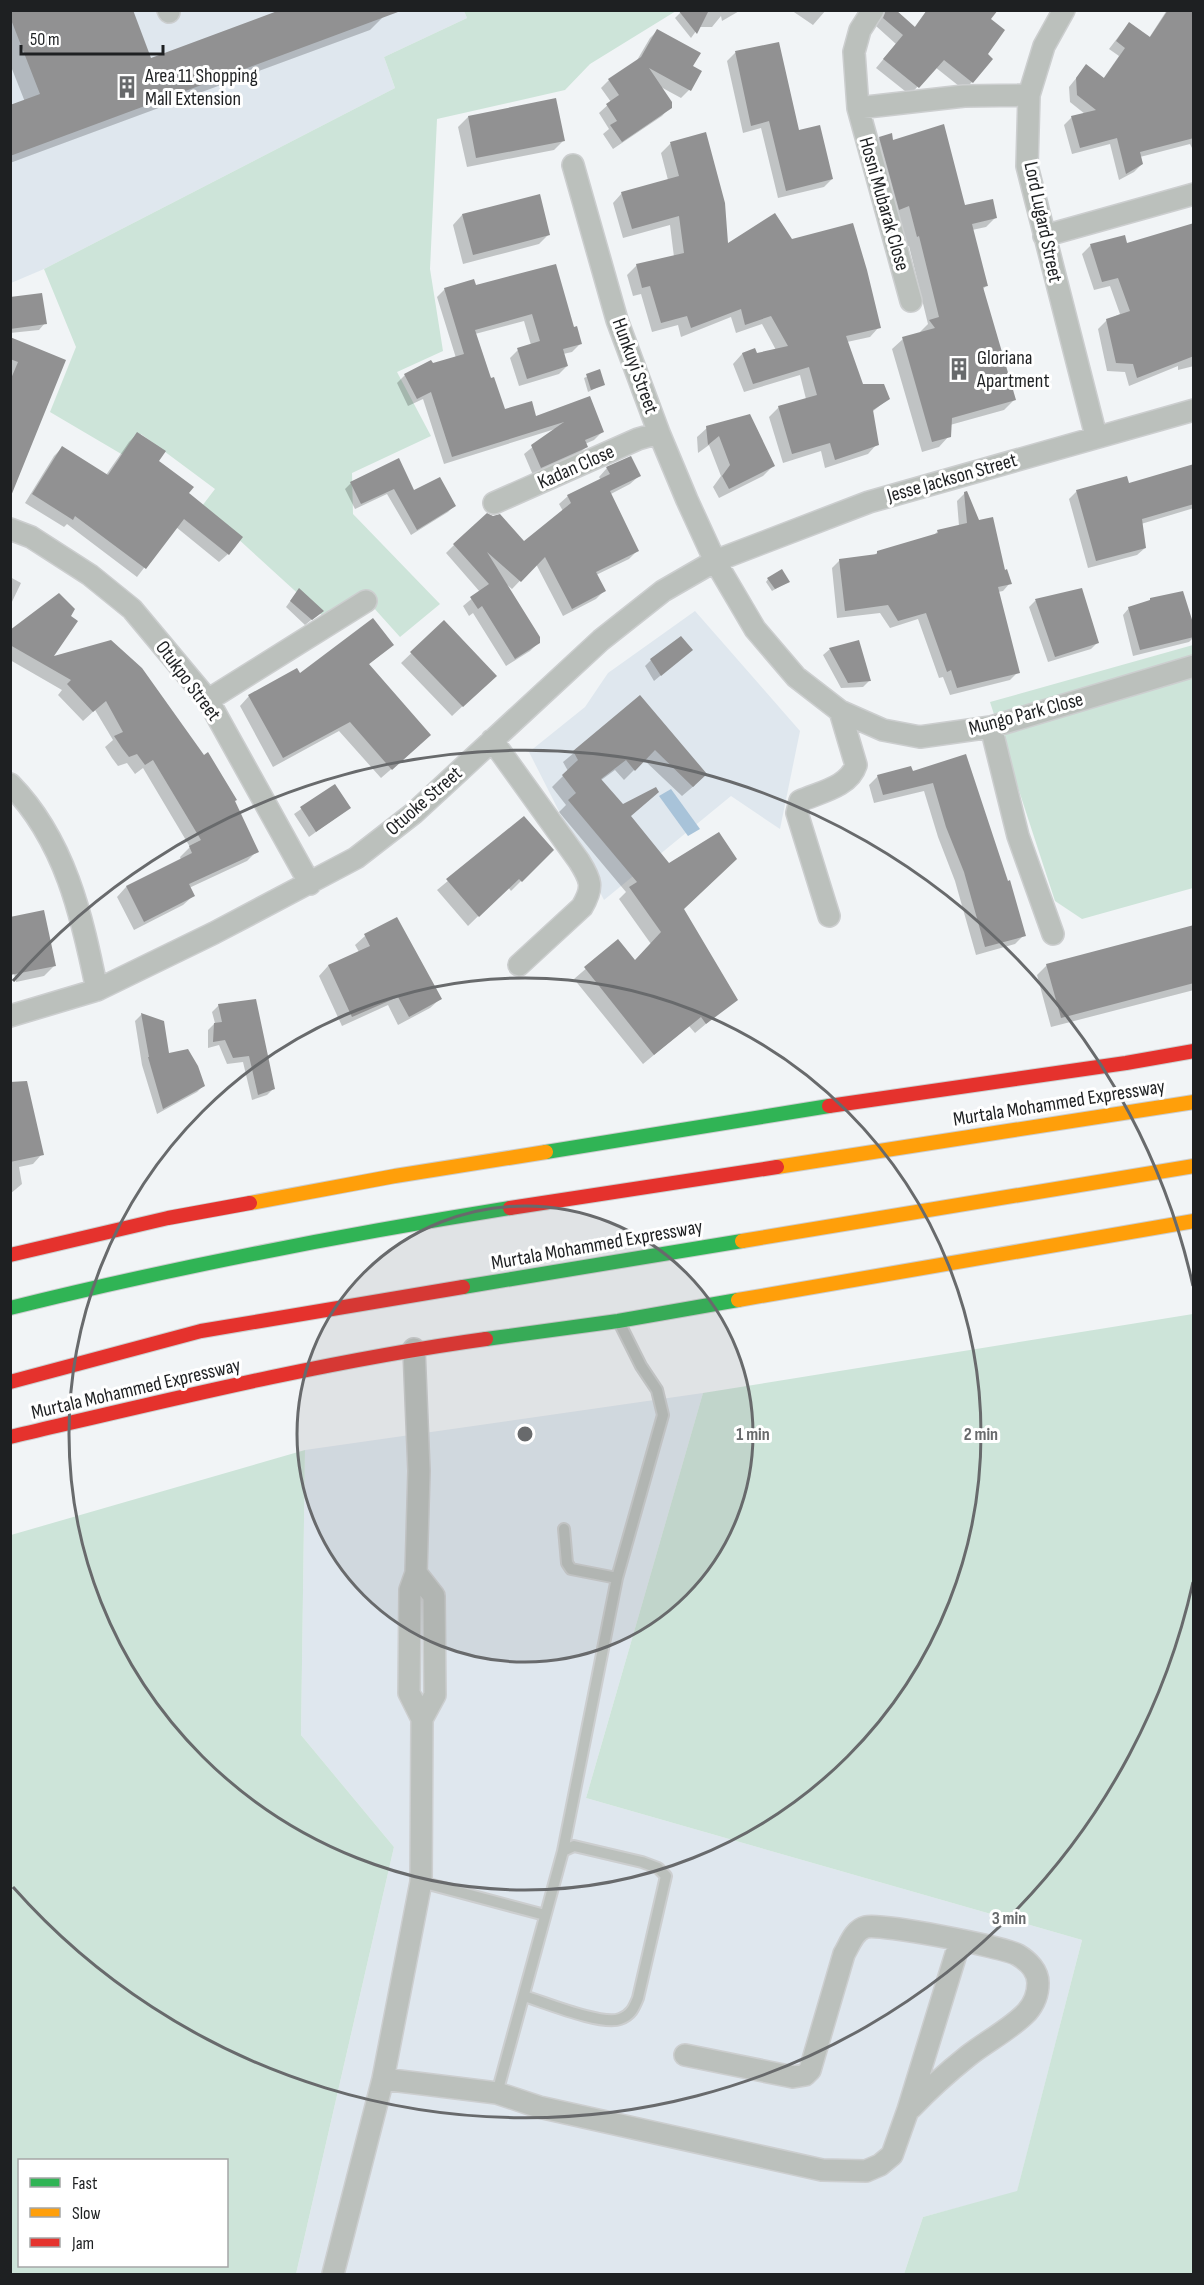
<svg xmlns="http://www.w3.org/2000/svg" width="1204" height="2285" font-family="'Sofia Sans Condensed',sans-serif">
<rect width="100%" height="100%" fill="#f1f4f6"/>
<path fill="#dfe7ee" d="M11,11h453l3,7 -83,39 11,31 -351,181 -33,14z
M695,611l105,120 -20,98 -49,-33 -127,104 -75,-148 56,-45 23,-34z
M703,1393l-117,405 496,142 -65,252 -94,25 -19,57h-608l98,-427 -93,-112 4,-285z"/>
<path fill="#cde4d9" fill-rule="evenodd" d="M464,11h212l-86,53 -25,26 -128,29 -7,150 13,82 -46,21 34,64 -79,37 1,41 87,90 -40,33 -27,-30 -45,14 -126,-115 13,-17 -74,-55 -18,21 -73,-43 26,-65 -32,-78 351,-181 -11,-31 83,-39z
M1193,645v243l-111,31 -27,-18 -65,-199z
M1193,1314v960h-289l19,-57 94,-26 65,-251 -496,-142 117,-405z
M305,1450l-4,285 93,112 -98,427h-285v-739zM20,2160h206v106h-206z"/>
<path fill="#a8c3d9" d="M671,789l29,40 -12,7 -29,-40z"/>
<path fill="#0003" d="M10,10l140,50 233,-43 -13,13 -360,133v-56l15,-5 -15,-38z
M683,10h58l-19,11 -1,-5 -9,11h-13l-8,11 -16,-20z
M791,10h35l-13,15z
M875,10h19l20,18 13,-18 62,10 -3,34 -14,28 -8,8 -29,-23 -25,28 -34,-27 20,-24 -20,-18 2,-7z
M1167,10h27v142l-4,-8 -50,13 2,7 -8,8 -15,8 -9,-36 -38,10 -8,-29 8,-8 13,-3 -15,-12 -1,-15 17,-21 17,13 16,-23 -10,-7 13,-17 7,-8 20,14z
M658,30l33,37 9,4 -11,19 -8,8 -22,-12 11,21 -8,9 -49,33 -10,-15 6,-5 -10,-16 12,-11 -10,-14 8,-8 27,-18 14,-24z
M778,44l20,88 34,47 -8,8 -46,11 -17,-70 -18,5 -16,-72 8,-8z
M468,117l95,24 -9,9 -87,17 -9,-40z
M705,134l21,112 65,-6 88,87 -9,10 -23,5 15,43 26,14 -16,13 5,32 -9,10 -43,14 -4,-17 -38,12 -14,-46 10,-10 27,-8 -6,-24 -56,17 -11,-28 9,-10 12,-4 2,5 20,-5 -14,-26 -26,9 -5,-16 -50,20 -3,-12 -26,7 -11,-38 -8,2 -6,-21 10,-10 37,-8 -4,-32 -47,13 -10,-35 9,-10 46,-13 -7,-27 9,-9z
M880,138l12,4 72,65 32,10 -10,10 -14,3 15,55 -5,5 32,110 -10,10 -54,15 -1,11 -10,11 -17,5 -30,-103 11,-10 18,-6 -1,-1 8,-8 -19,-78h-2l-8,-31 -10,4 -19,-71z
M462,215l87,19 -10,10 -76,20 -10,-39z
M1194,225v141l-16,4v-4l-49,20 -4,-14 -18,-1 -9,-42 9,-9 13,-6 -10,-28 -16,4 -12,-36 9,-9h35z
M475,287l98,42 7,15 -8,8 -9,2 4,12 -8,8 -40,12 -9,-28 8,-8 13,-5 -7,-24 -49,13 15,46 14,31 32,7 53,-20 13,34 -8,8 -9,4 1,3 -8,8 -45,20 -9,-21 31,-25 -111,35 -21,-65 -15,7 -11,-23 8,-8 51,-17 -19,-61 8,-8z
M10,299l35,24 -6,7 -29,3z
M10,341l54,20 -54,128z
M599,371l5,13 -16,8 -4,-14z
M707,428l66,38 -10,10 -44,22 -6,-11 8,-11 -12,-31 -11,8 -1,-16z
M137,434l20,27 30,32 41,61 -9,8 -43,-35 -39,50 -70,-53 -3,3 -39,-24 29,-47 8,-8 44,27 23,-33z
M399,460l15,32 40,14 -6,6 -37,23 -24,-41 -32,15 -10,-20 6,-6z
M1194,466v42l-53,16 4,24 -8,7 -49,13 -19,-69 8,-8 51,-6z
M607,468l32,8 -9,8 -21,11 28,56 -8,8 -33,16 8,16 -8,8 -33,17 -27,-52 -24,25 -6,-5 33,58 -9,9 -24,15 -33,-53 -4,3 -6,-10 17,-14 -34,-39 8,-8 70,-2 39,-32 -4,-7 9,-8 33,-16 -2,-3z
M965,493l45,90 -7,8 -5,1 20,80 -8,8 -60,15 -7,-18 -4,1 -21,-59 -28,9 -10,-15 -43,5 -5,-50 8,-8 33,-4 5,-4 55,-16 5,-5 21,-5 -2,-25z
M10,577l11,6 -11,23z
M768,579l20,3 -16,9 -6,-9z
M1081,590l17,52 -7,7 -43,13 -19,-55 6,-6z
M294,596l22,20 -11,9 -19,-18z
M1151,599l43,38 -5,5 -56,14 -10,-41 6,-7 18,-5z
M444,622l51,54 -43,40 -51,-53z
M10,632l41,27 59,-18 124,161 23,49 -10,10 -58,27 4,8 -10,9 -49,25 -17,-33 9,-10 55,-27 -1,-3 10,-10 -47,-79 -8,6 -8,-11 -9,3 -6,-8 -7,-11 8,-7 -18,-30 -12,11 -25,-26 4,-5 -52,-30z
M392,645l-24,20 51,80 -38,33 -42,-47 -66,36 -33,-61 9,-10 51,-20z
M830,649l39,32 -6,6 -22,1 -18,-33z
M684,656l-30,25 -9,-15 6,-6z
M640,698l55,87 -13,11 -38,-36 -20,20 -9,-10 -15,11 68,84 14,44 54,90 -41,34 -6,-7 -46,38 -69,-85 44,-38 17,21 16,-18 -32,-45 7,-7 -67,-80 7,-7 -14,-18 16,-16 -5,-9z
M965,756l59,179 -9,9 -39,11 -21,-74 -17,-44 -14,-46 -50,12 -5,-18 9,-9 34,-3z
M334,786l15,22 -40,29 -15,-23z
M524,818l28,32 -41,41 -3,-4 -40,39 -31,-36z
M1194,927v63l-143,37 -14,-52 10,-10z
M365,936l75,63 -10,9 -32,17 -10,-20 -46,21 -23,-50 9,-10 31,-14 -4,-7z
M10,957l44,9 -10,10 -28,6z
M255,1001l19,87 -7,7 -15,5 -9,-38 -16,2 -8,-19 -11,3v-18l7,-7 -3,-11 7,-7z
M141,1015l22,7 5,33 35,31 -6,6 -40,22 -15,-49 -7,-44z
M10,1083l32,71 -9,10 -14,3 3,17 -12,10z"/>
<path fill="#919192" d="M10,10h123l18,48 129,-48h118v2l-388,144v-51l30,-11 -30,-77z
M678,10h31l-12,24z
M886,10h10l19,17 12,-17h71l-7,9 14,11 -17,24 5,5 -20,24 -29,-23 -25,28 -36,-29 20,-24 -20,-17z
M1168,10h26v128l-54,14 3,12 -17,10 -9,-36 -37,10 -9,-32 25,-6 -19,-15 -1,-17 10,-14 18,14 21,-30 -9,-7 13,-19 21,15z
M657,29l44,24 -8,13 9,5 -11,20 -42,-23 23,34v6l-50,34 -12,-17 7,-4 -11,-17 13,-9 -11,-16 33,-22z
M779,42l20,88 21,-5 13,54 -47,12 -17,-70 -18,5 -16,-75z
M556,98l9,43 -89,17 -8,-42z
M944,124l21,81 28,-6 4,19 -25,6 16,62 -5,1 33,113 -64,18 -1,19 -19,5 -30,-105 33,-9 -6,-8 10,-3 -20,-81 -2,1 -8,-31 -10,4 -20,-73 13,-4 1,7z
M706,132l19,71 3,40 47,-30 17,26 61,-16 14,47 14,58 -35,8 17,48h21l6,15 -17,11 6,35 -44,15 -5,-17 -38,11 -14,-48 39,-11 -8,-28 -56,17 -11,-31 13,-5 2,5 31,-7 -17,-30 -26,9 -4,-16 -50,19 -4,-12 -26,7 -11,-37 -8,2 -6,-24 48,-11 -5,-37 -47,13 -11,-37 58,-16 -9,-34z
M540,194l10,41 -77,20 -11,-41z
M1194,223v133l-57,22 -4,-14 -17,-1 -10,-44 24,-8 -12,-33 -16,4 -12,-38 35,-9 2,8z
M556,264l18,63 3,-1 5,18 -19,5 5,17 -41,13 -10,-31 23,-7 -8,-27 -57,16 16,48 3,-1 11,32 27,-8 4,15 54,-20 14,36 -19,8 3,7 -47,21 -10,-23 33,-23 -112,35 -21,-65 -14,7 -13,-25 27,-14 2,3 31,-9 -20,-66 30,-9 2,6z
M42,293l5,31 -37,5v-32z
M10,337l56,23 -55,136 -1,-115 8,-19 -8,-3z
M600,369l5,16 -14,5 -5,-16z
M750,414l25,52 -46,23 -7,-13 8,-11 -11,-29 -11,9 -2,-19z
M137,432l29,19 -7,10 35,26 -5,6 54,44 -14,18 -45,-36 -38,50 -71,-53 -2,4 -41,-26 30,-48 46,29z
M631,456l10,20 -31,15 29,60 -43,21 10,19 -34,18 -27,-52 -24,25 -34,-30 53,85v6l-25,16 -33,-53 -4,3 -8,-12 19,-13 -36,-40 34,-31 6,3 7,-2 24,27 47,-38 -4,-8 43,-21 -4,-7z
M399,458l15,32 26,-13 16,29 -39,24 -23,-41 -33,15 -11,-22z
M1194,464v40l-52,15 4,29 -50,13 -20,-71 51,-14 2,7z
M967,491l12,29 14,-3 12,53 2,-1 5,15 -14,3 22,86 -63,15 -6,-18 -4,2 -21,-59 -28,8 -10,-16 -43,6 -6,-52 38,-5v-3l61,-18 -1,-3 30,-7 -3,-31z
M782,569l8,13 -15,7 -8,-11z
M299,588l25,23 -12,9 -22,-19z
M1082,588l17,55 -44,14 -20,-58z
M1183,591l11,35v11l-54,13 -12,-43 22,-7v-2z
M59,593l16,16 -4,7 7,5 -24,35 57,-16 31,28 62,87 4,-3 29,48 -2,1 24,51 -70,32 6,12 -51,26 -18,-36 66,-33 -3,-7 12,-6 -48,-80 -8,5 -8,-11 -8,3 -7,-9 -8,-12 9,-4 -17,-31 -13,11 -26,-28 4,-4 -61,-35v-15z
M373,618l21,27 -25,19 62,71 -39,35 -42,-48 -67,36 -35,-63 49,-27 3,5z
M444,620l53,56 -34,31 -53,-55z
M681,636l12,14 -32,26 -11,-17z
M859,640l12,41 -23,2 -19,-35z
M640,695l67,79 -14,13 -38,-37 -20,21 -9,-11 -25,19 22,25 33,-17 3,5 -28,24 38,47 50,-31 18,27 -53,50 54,91 -32,24 -5,-7 -47,38 -70,-88 34,-28 17,21 26,-28 -32,-45 8,-5 -69,-82 8,-7 -14,-18 16,-15 -5,-9z
M966,754l42,127 2,-1 16,56 -41,11 -21,-75 -18,-45 -13,-44 -50,12 -6,-20 34,-9 2,5z
M335,784l16,24 -35,24 -16,-25z
M524,816l30,34 -32,32 -3,-3 -40,38 -33,-38z
M44,910l12,56 -46,9v-58z
M397,917l45,82 -33,18 -11,-20 -46,20 -24,-52 42,-19 -6,-12z
M1194,925v58l-133,35 -15,-54z
M256,999l19,90 -17,6 -9,-39 -16,2 -8,-18 -12,2 1,-19 8,-1 -4,-18z
M141,1013l23,8 5,32 19,-4 10,17 7,20 -42,23 -15,-52h1z
M27,1081l17,74 -34,7v-80z"/>
<g fill="none" stroke-linecap="round" stroke-linejoin="round">
<g stroke="#cccecf" stroke-width="14">
<path id="lane" d="M564,1529l3,34 4,6 46,9
M563,1851l54,-273 46,-163 -6,-25 -16,-24 -21,-42
M421,1882l124,33
M497,2093l66,-242 11,-5 68,16 16,6 8,8 -28,122c-4,10 -7,17 -18,21 -18,7 -76,-17 -96,-23"/>
</g>
<g stroke="#cccecf" stroke-width="24">
<path id="street" d="M168,10l1,2
M873,10l-13,20 -6,22 4,56 53,193
M1064,10l-20,36 -15,49 -2,71 69,270
M858,108l106,-12 65,-1
M573,165l44,155 42,113 28,67 28,61 40,68 41,48 44,34 43,19 37,7 71,-10 203,-61
M1044,236l150,-42
M494,503l144,-64 21,-6
M10,529l21,8 59,38 42,34 76,91 102,184
M208,700l158,-99
M991,727l27,109 35,98
M492,740l87,121c12,19 15,26 3,46l-63,58
M10,784c55,56 72,132 87,206l-87,26
M829,916l-32,-103 3,-12c20,-9 49,-14 56,-36l-16,-54
M97,990l117,-57 142,-75 58,-45 187,-173 62,-49 52,-30 154,-59 325,-92
M414,1349l5,122 -3,102 -6,17 -1,103 13,26
M685,2055l108,22 12,-2 5,-5 34,-116c6,-10 10,-24 22,-27 15,-4 138,20 152,28 10,6 20,16 20,28 0,12 -4,21 -11,29 -16,17 -40,29 -59,44 -20,16 -39,33 -57,52
M383,2079l114,14 42,14 283,63 44,1 14,-6 12,-10 16,-45 52,-169
M333,2274l50,-195 38,-197 1,-163 13,-24 -1,-99 -18,-23"/>
</g>
<g stroke="#cccecf" stroke-width="16">
<path id="fast" d="M546,1152l283,-46
M463,1287l279,-46
M10,1308c165,-41 332,-73 500,-100
M486,1339l132,-18 120,-21"/>
</g>
<g stroke="#cccecf" stroke-width="16">
<path id="slow" d="M777,1167l417,-65
M250,1203l145,-27 151,-24
M742,1241l452,-75
M738,1300l456,-79"/>
</g>
<g stroke="#cccecf" stroke-width="16">
<path id="jam" d="M829,1106l297,-43 68,-12
M510,1208l267,-41
M10,1255l158,-37 82,-15
M10,1382l191,-51 262,-44
M10,1437c158,-37 316,-76 476,-98"/>
</g>
<use href="#lane" stroke="#bbc0bc" stroke-width="10"/>
<use href="#street" stroke="#bbc0bc" stroke-width="21"/>
<use href="#fast" stroke="#30b455" stroke-width="14"/>
<use href="#slow" stroke="#ff9f0a" stroke-width="14"/>
<use href="#jam" stroke="#e5322d" stroke-width="14"/>
</g>
<circle cx="525" cy="1434" r="228" fill="#686a6c" fill-opacity=".12"/>
<g fill="none" stroke="#686a6c" stroke-width="3">
<circle cx="525" cy="1434" r="228"/>
<circle cx="525" cy="1434" r="456"/>
<path d="M1193 1582A684 684 0 0 1 13 1887M13 981A684 684 0 0 1 1193 1286"/>
</g>
<defs>
<g id="building-bare" transform="scale(1.8)"><path d="M-4-6H4V6H1V3H-1V6H-4ZM-2.5-4.3h1.7v1.8h-1.7ZM.8-4.3h1.7v1.8H.8ZM-2.5-1h1.7V.8h-1.7ZM.8-1h1.7V.8H.8Z" fill="#686a6c" stroke="#fff" stroke-width="2.5" paint-order="stroke"/></g>
</defs>
<g fill-rule="evenodd">
<use href="#building-bare" x="127" y="87"/>
<use href="#building-bare" x="959" y="369"/>
</g>
<g text-anchor="middle" dominant-baseline="central" stroke-width="6" stroke-linejoin="round" paint-order="stroke">
<g font-size="20" fill="#1e2022" stroke="#fff" text-anchor="start">
<text x="145" y="76">Area 11 Shopping<tspan x="145" dy="23">Mall Extension</tspan></text>
<text x="977" y="358">Gloriana<tspan x="977" dy="23">Apartment</tspan></text>
</g>
<g font-size="20" fill="#1e2022" stroke="#fff">
<text transform="translate(884 204) rotate(74)">Hosni Mubarak Close</text>
<text transform="translate(1043 222) rotate(78)">Lord Lugard Street</text>
<text transform="translate(635 366) rotate(70)">Hunkuyi Street</text>
<text transform="translate(576 467) rotate(-24)">Kadan Close</text>
<text transform="translate(952 478) rotate(-16)">Jesse Jackson Street</text>
<text transform="translate(188 681) rotate(53)">Otukpo Street</text>
<text transform="translate(1026 714) rotate(-15)">Mungo Park Close</text>
<text transform="translate(424 801) rotate(-41)">Otuoke Street</text>
<text transform="translate(1059 1103) rotate(-9)">Murtala Mohammed Expressway</text>
<text transform="translate(597 1245) rotate(-10)">Murtala Mohammed Expressway</text>
<text transform="translate(136 1389) rotate(-13)">Murtala Mohammed Expressway</text>
</g>
</g>
<circle cx="525" cy="1434" r="9" fill="#686a6c" stroke="#fff" stroke-width="3"/>
<g font-size="18" text-anchor="middle" font-weight="bold" fill="#686a6c" stroke="#fff" stroke-width="6" stroke-linejoin="round" paint-order="stroke">
<text x="753" y="1440">1 min</text>
<text x="981" y="1440">2 min</text>
<text x="1009" y="1924">3 min</text>
</g>
<rect width="1204" height="2285" fill="none" stroke="#1e2022" stroke-width="24"/>
<rect x="18" y="2159" width="210" height="108" fill="#ffffff" stroke="#a5a6a7" stroke-width="1.5"/>
<rect x="30" y="2178" width="30" height="9" fill="#30b455" stroke="#a5a6a7" stroke-width="1.5"/>
<text x="72" y="2189" font-size="18" fill="#1e2022">Fast</text>
<rect x="30" y="2208" width="30" height="9" fill="#ff9f0a" stroke="#a5a6a7" stroke-width="1.5"/>
<text x="72" y="2219" font-size="18" fill="#1e2022">Slow</text>
<rect x="30" y="2238" width="30" height="9" fill="#e5322d" stroke="#a5a6a7" stroke-width="1.5"/>
<text x="72" y="2249" font-size="18" fill="#1e2022">Jam</text>
<path d="M21 45v9h142v-9" fill="none" stroke="#1e2022" stroke-width="3"/>
<text x="30" y="45" font-size="18" fill="#1e2022" stroke="#ffffff" stroke-width="4.5" paint-order="stroke">50 m</text>
</svg>
